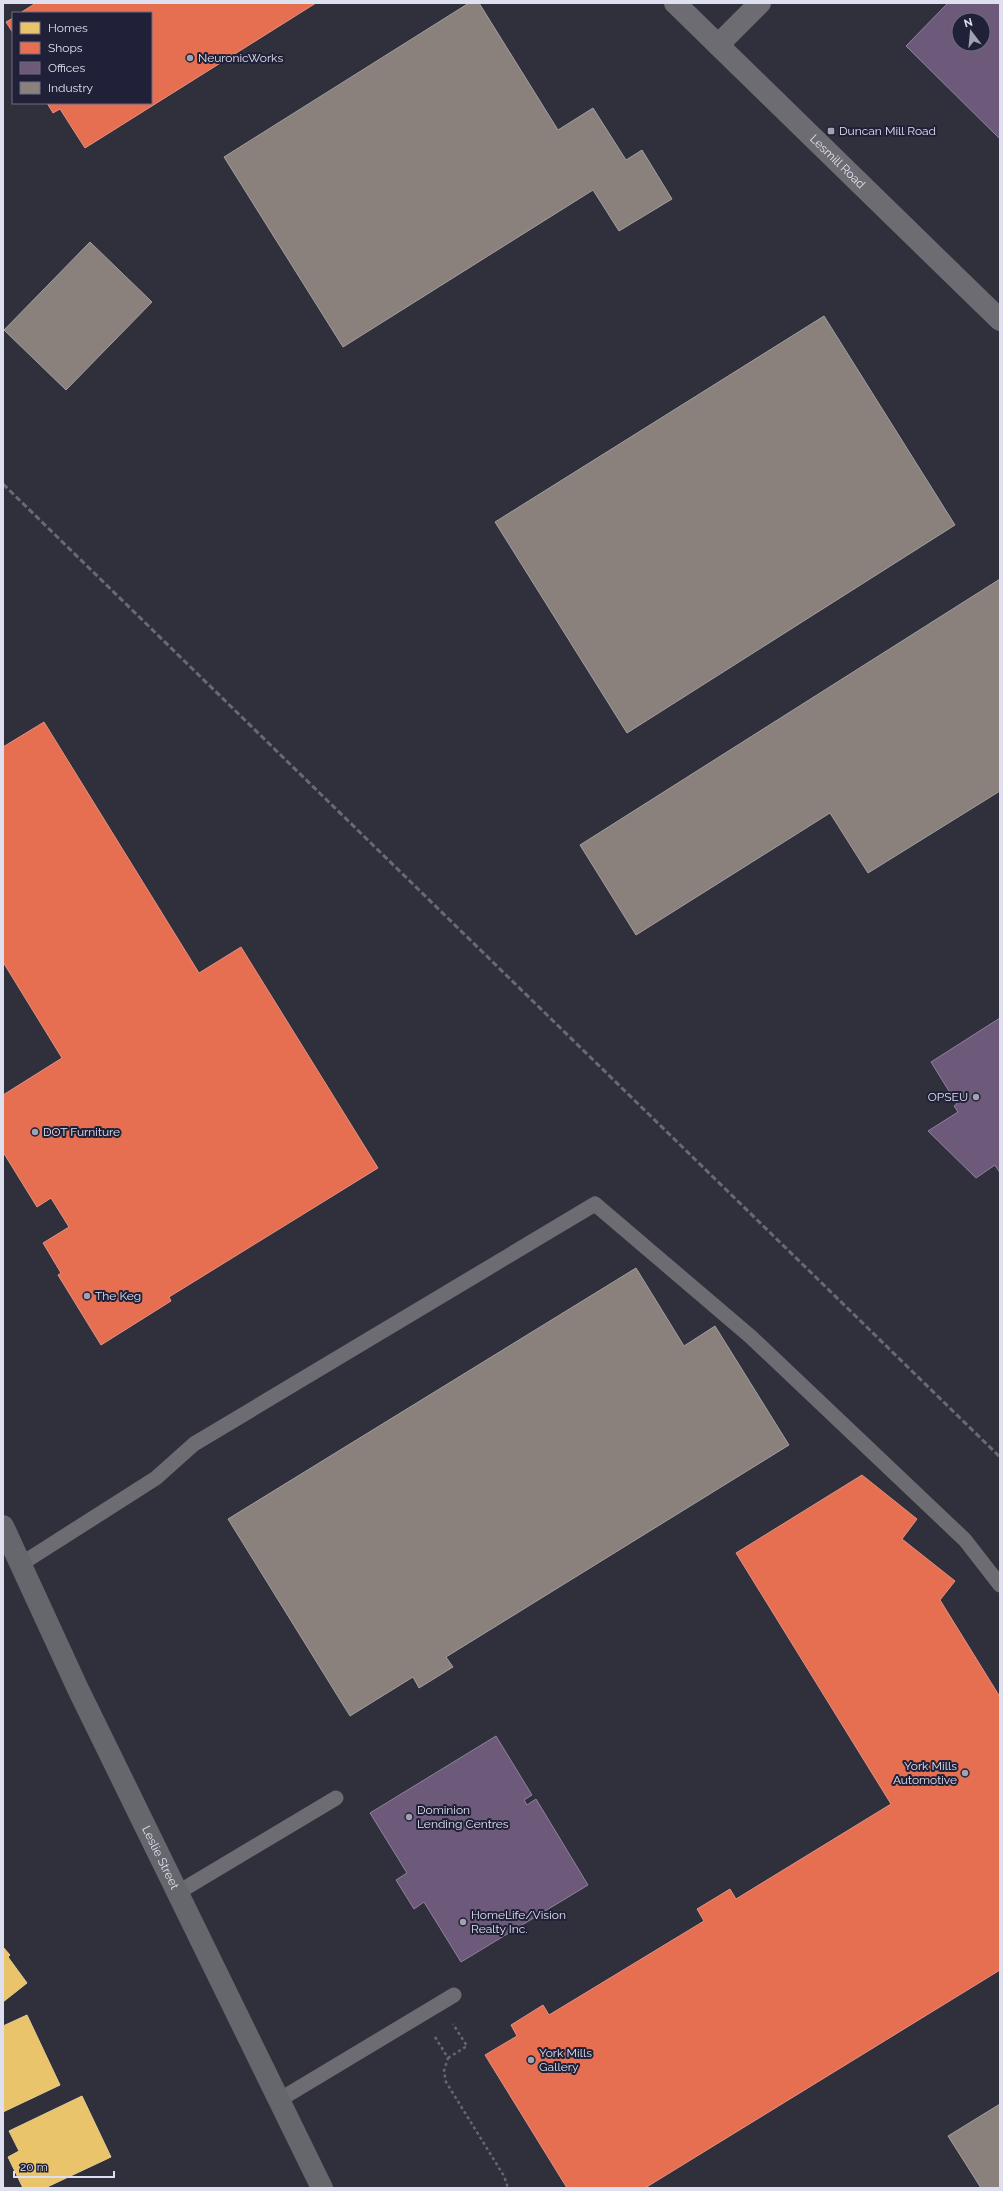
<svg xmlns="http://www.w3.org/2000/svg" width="1003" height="2191" font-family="Raleway,sans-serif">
<rect width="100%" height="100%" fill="#30303c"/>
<path fill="#e9c46a" stroke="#e6cc92" d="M3,1947l7,8 -2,2 19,26 -24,19z
M27,2015l33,70 -57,27v-86z
M82,2096l29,61 -66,31h-22l-15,-31 11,-6 -10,-20z"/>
<path fill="#e76f51" stroke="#e49180" d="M36,3h280l-231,145 -25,-39 -7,4 -6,-10h104v-90h-131z
M13,18v15l-7,-11z
M44,722l155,251 42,-26 137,221 -209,129 2,4 -70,44 -43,-70 3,-2 -18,-30 26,-16 -18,-29 -14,9 -34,-55v-57l59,-37 -59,-96v-215z
M862,1475l55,44 -15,20 53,42 -15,19 60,97v273l-355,218h-78l-82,-133 32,-19 -6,-11 32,-20 6,10 155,-94 -7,-12 33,-20 6,10 155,-95 -155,-251z"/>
<path fill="#6d597a" stroke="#8f829d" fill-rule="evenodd" d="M948,3h52v136l-94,-93zM959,20h24v24h-24z
M1000,1018v155l-5,-8 -19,13 -48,-47 30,-19 -4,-6 3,-2 -26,-42z
M496,1736l36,59 -8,5 3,5 9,-6 52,86 -127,77 -37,-60 -10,7 -18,-29 11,-7 -37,-60z"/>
<path fill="#8a817c" stroke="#a39e9e" d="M469,3h10l79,127 35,-22 33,52 16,-10 30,49 -53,32 -26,-41 -250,157 -119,-190z
M90,242l62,60 -86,88 -62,-60z
M824,316l131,209 -328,208 -132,-211z
M1000,579v212l-132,82 -38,-60 -194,122 -56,-90z
M636,1268l48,78 31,-20 74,119 -343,212 7,10 -34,21 -6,-11 -63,39 -122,-197z
M1000,2104v84h-19l-33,-52z"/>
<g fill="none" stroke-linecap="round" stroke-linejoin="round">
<path stroke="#67676f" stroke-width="2.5" stroke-dasharray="3 3" stroke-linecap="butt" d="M435,2037l13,21 -4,13 2,11 58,94 4,12
M448,2058l19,-12 -14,-22"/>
<path stroke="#6c6c72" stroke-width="15" d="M21,1564l135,-86 38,-34 401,-240 156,133 214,203 35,45
M177,1893l159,-95
M279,2100l175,-105"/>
<path stroke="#6c6c72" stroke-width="22" d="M718,45l42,-42"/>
<path stroke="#6c6c72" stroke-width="22" id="s1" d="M675,3l325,317"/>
<path stroke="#66666d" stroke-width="22" id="s2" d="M3,1526l75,163 244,499"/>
<path stroke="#696a71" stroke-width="3" stroke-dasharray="6 3" stroke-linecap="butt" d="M3,484l997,973"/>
</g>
<g fill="#a1a2b0" stroke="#202138" stroke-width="1.5">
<circle cx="190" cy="58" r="4"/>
<rect x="827" y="127" width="8" height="8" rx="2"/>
<circle cx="976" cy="1097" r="4"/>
<circle cx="35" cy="1132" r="4"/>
<circle cx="87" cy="1296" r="4"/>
<circle cx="965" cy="1773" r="4"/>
<circle cx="409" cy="1817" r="4"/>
<circle cx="463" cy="1922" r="4"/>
<circle cx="531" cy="2060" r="4"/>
</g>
<g text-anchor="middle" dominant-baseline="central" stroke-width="4" stroke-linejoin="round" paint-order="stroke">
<g font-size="12" fill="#dee0ef" stroke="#202138" text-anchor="start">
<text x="198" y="58">NeuronicWorks</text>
<text x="839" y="131">Duncan Mill Road</text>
<text x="968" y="1097" text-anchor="end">OPSEU</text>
<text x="43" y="1132">DOT Furniture</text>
<text x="95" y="1296">The Keg</text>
<text x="957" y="1766" text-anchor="end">York Mills<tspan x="957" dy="14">Automotive</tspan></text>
<text x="417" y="1810">Dominion<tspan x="417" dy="14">Lending Centres</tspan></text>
<text x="471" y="1915">HomeLife/Vision<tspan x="471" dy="14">Realty Inc.</tspan></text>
<text x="539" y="2053">York Mills<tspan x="539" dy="14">Gallery</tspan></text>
</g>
<g font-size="12" fill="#dee0ef" stroke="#202138">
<text stroke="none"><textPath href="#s1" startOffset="227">Lesmill Road</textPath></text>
<text stroke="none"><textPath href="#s2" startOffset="367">Leslie Street</textPath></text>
</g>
</g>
<rect width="1003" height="2191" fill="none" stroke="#dee0ef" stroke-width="8"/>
<rect x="12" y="12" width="140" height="92" fill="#202138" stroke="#6c6d81"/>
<rect x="20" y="22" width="20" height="12" fill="#e9c46a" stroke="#6c6d81"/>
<text x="48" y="32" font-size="12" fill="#dee0ef">Homes</text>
<rect x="20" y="42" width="20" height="12" fill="#e76f51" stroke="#6c6d81"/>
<text x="48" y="52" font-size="12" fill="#dee0ef">Shops</text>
<rect x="20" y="62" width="20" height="12" fill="#6d597a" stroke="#6c6d81"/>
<text x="48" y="72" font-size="12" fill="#dee0ef">Offices</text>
<rect x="20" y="82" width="20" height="12" fill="#8a817c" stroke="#6c6d81"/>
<text x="48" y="92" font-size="12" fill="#dee0ef">Industry</text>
<g transform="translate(971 32) rotate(344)"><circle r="19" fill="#202138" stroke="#6c6d81"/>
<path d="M0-3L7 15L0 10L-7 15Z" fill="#a1a2b0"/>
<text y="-6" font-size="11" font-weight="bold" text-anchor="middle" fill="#dee0ef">N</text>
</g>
<path d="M14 2171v6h100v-6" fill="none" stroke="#dee0ef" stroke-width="2"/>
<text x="20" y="2171" font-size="12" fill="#dee0ef" stroke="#202138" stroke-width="3" paint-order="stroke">20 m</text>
</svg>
